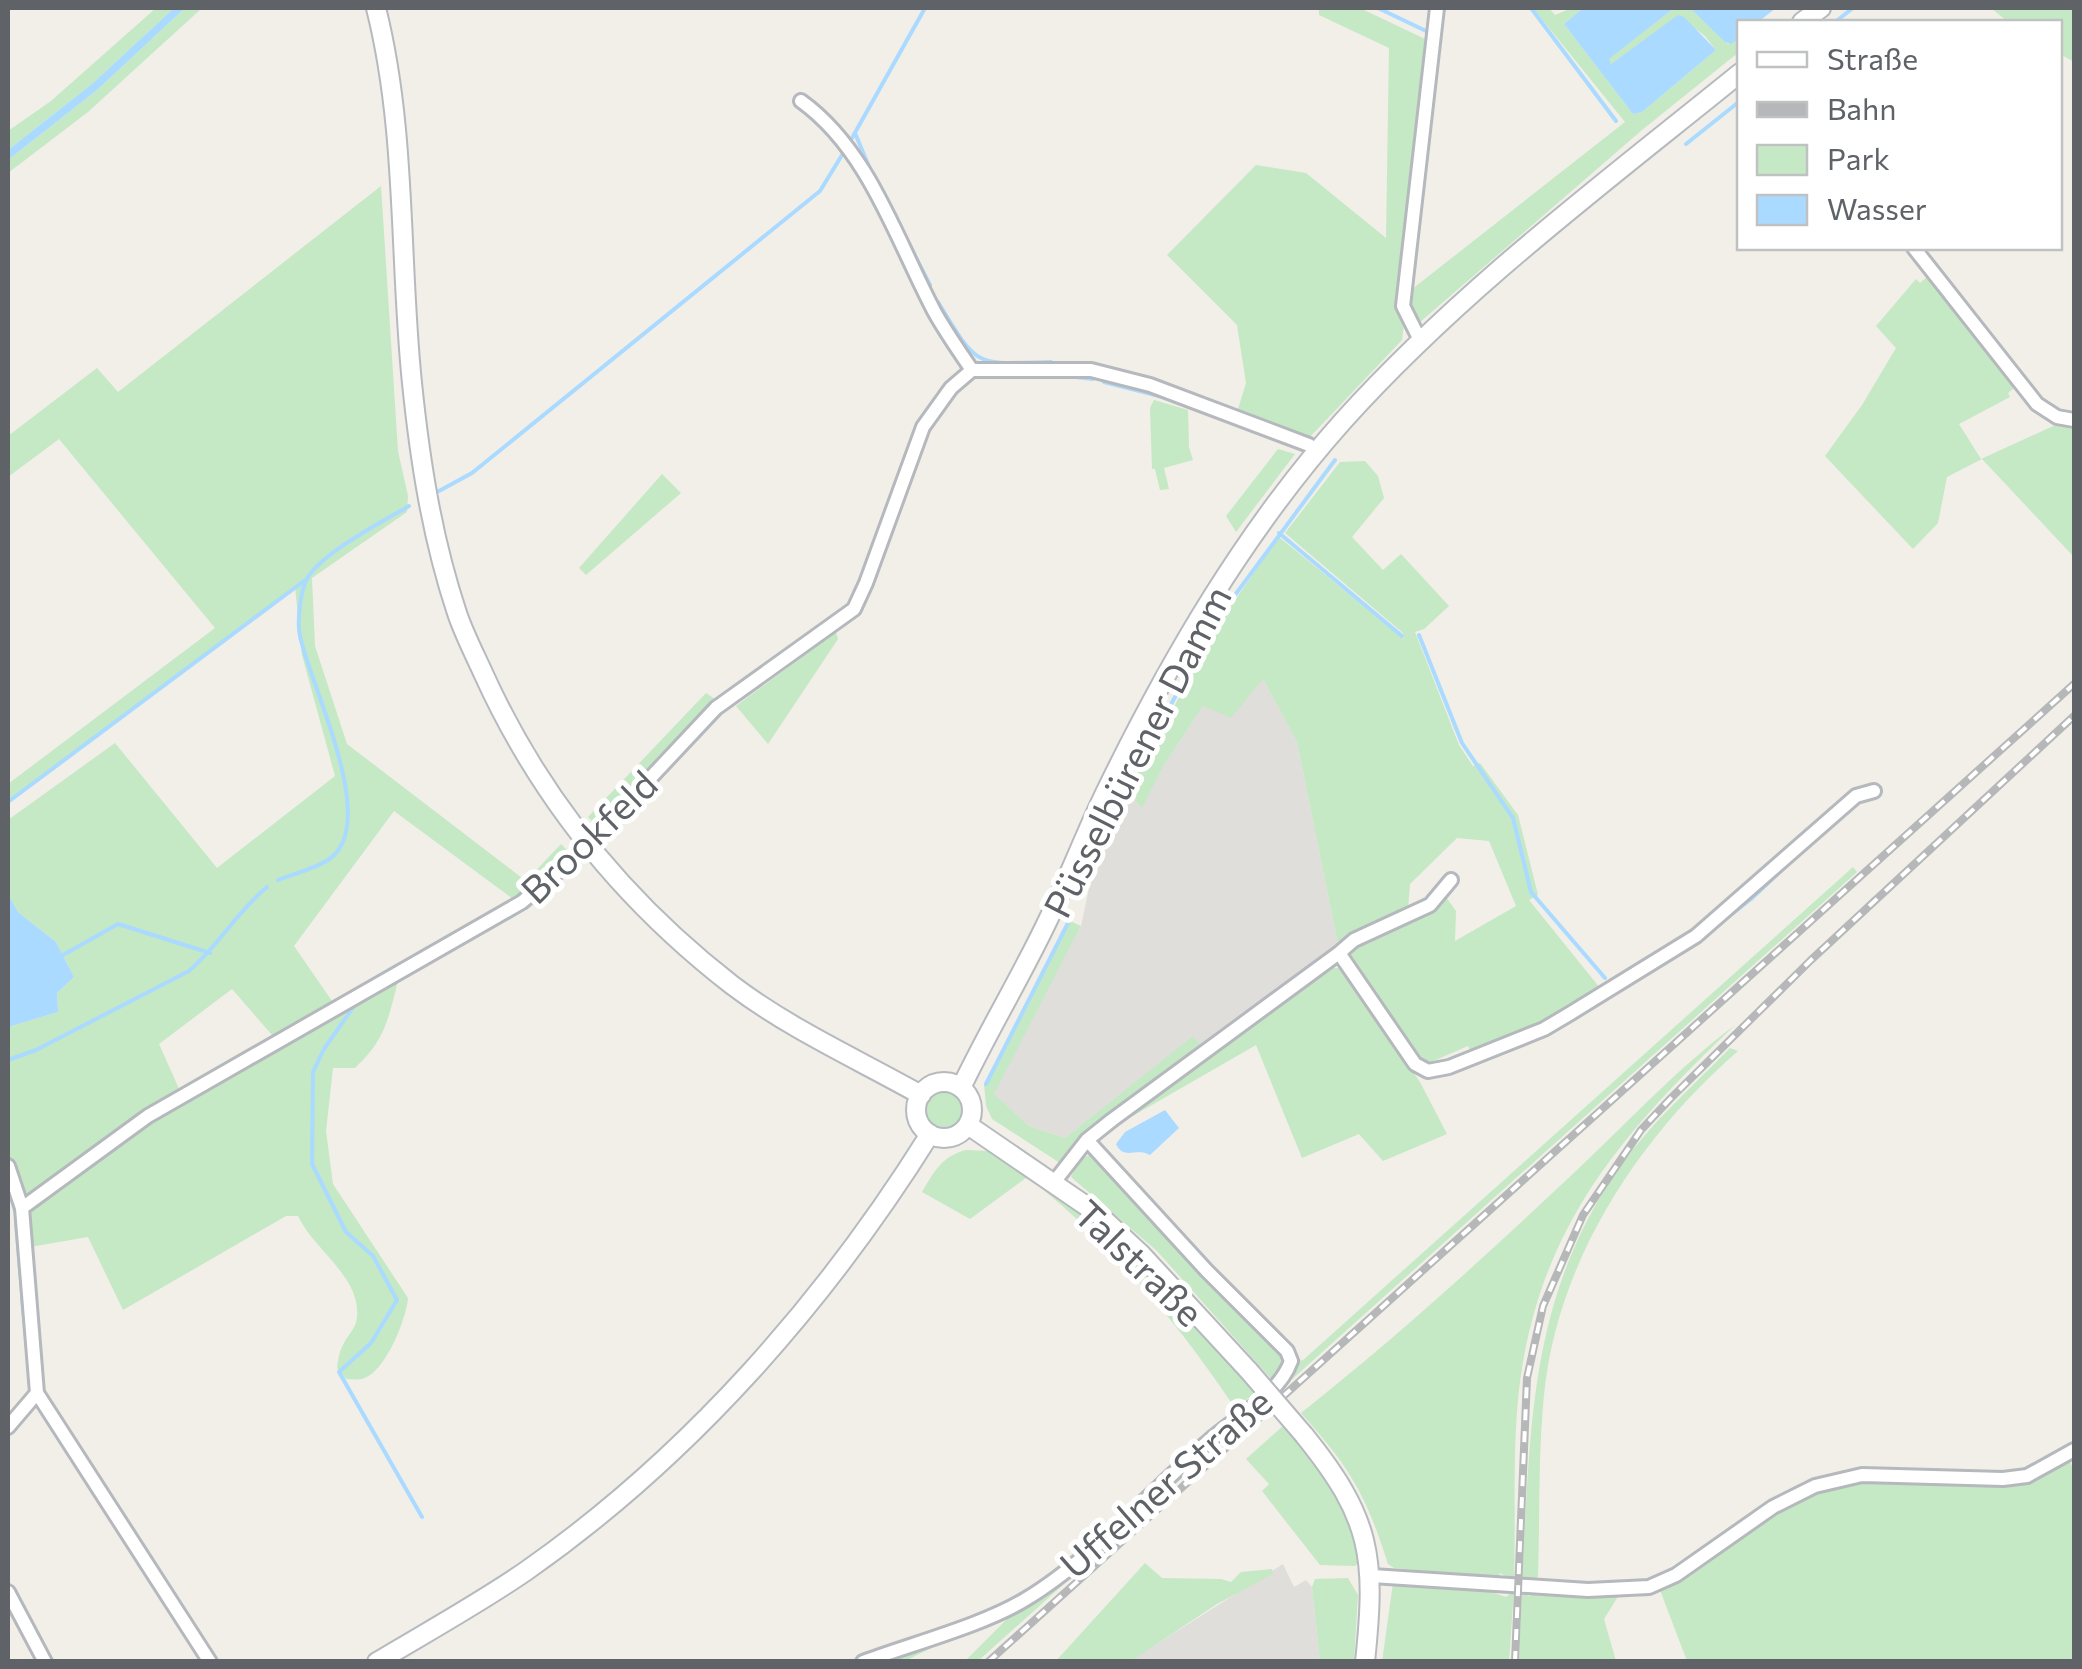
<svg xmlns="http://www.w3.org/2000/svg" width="2082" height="1669" font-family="Commissioner,sans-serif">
<rect width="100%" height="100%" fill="#f1efe8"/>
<path fill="#e0deda" d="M1263,679l34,63 41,202 -138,100 -7,-7 -128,101 -36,-12 -36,-32 88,-168 12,-57 34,-78 15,16 22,-42 39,-59z
M1283,1564l11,23 12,-7 6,7 8,74 -192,1z"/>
<path fill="#c5e8c5" d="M156,8h18l-82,76 -84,66v-19l43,-30z
M185,8h17l-114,104 -80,61v-13l89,-70z
M1319,8h41l65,31 -26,271 5,14 -2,16 -92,97 -72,-28 8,-26 -9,-58 -70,-70 89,-90 50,8 80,65 3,-190 -70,-33z
M1533,8h16l6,7 17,-7h11l-19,16 69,90 9,-2 74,-62 -11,-14 -27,-20 -67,48 -3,-5 66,-51h16l38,36 11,-6v14l-97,78 -223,193 -10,-16 2,-17 214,-168z
M1991,8h83v54l-14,-8v-32h-52z
M381,186l17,265 10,45 -1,16 -95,66 3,68 32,98 179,137 35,-37 11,11 -38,32 -21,12 -119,-88 -100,135 38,55 -60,34 -40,-46 -73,55 21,47 -156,110 -16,-50v-124l50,-15 -1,-19 17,-16 -18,-35 -38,-30 -10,-18v-74l107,-77 102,125 118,-92 -33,-121 -7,-68 -287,216v-19l207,-156 -156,-189 -51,38v-41l89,-68 21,24z
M1930,274l88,111 -10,8 2,4 -51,27 22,35 83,-38 10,2v134l-92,-98 -35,18 -9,46 -25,26 -88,-93 37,-51 34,-57 -20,-22 40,-47 4,4z
M1154,400l34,10 1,37 4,13 -29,8 5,21 -9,1 -5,-21h-3l-2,-61z
M1278,449l17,5 -59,78 -10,-16z
M1365,461l13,15 6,22 -32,39 31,33 18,-16 48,52 -25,23 -9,3 44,113 14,21 7,-3 38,52 20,80 -9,5 71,88 -56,36 -73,29 -3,-7 -37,16 -13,1 -72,-108 9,-11 88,-51 13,18 -1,30 61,-35 -27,-65 -32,-3 -47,46 -2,25 -70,35 -41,-202 -34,-63 -32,39 -28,-12 -39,59 -22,43 -15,-17 99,-178 53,-76 125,102 -1,-6 -118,-100 55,-71z
M662,474l19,19 -95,82 -7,-7z
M836,632l2,7 -70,105 -32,-38z
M706,693l12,8 -121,125 -9,-9z
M1853,867l4,5 -879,789h-13l43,-43 -57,20 -46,23 -35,1 149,-57 267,-227 5,-28 11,11z
M1068,920l13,6 -87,168 35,32 36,12 128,-102 7,8 -113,90 -27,29 -68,-44 -6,-13 -2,-22z
M1332,968h10l78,114 27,52 -64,27 -24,-27 -57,24 -46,-113 -151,87z
M398,981c-10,39 -13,59 -43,87h-22l-7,63 7,53 75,114c-2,22 -23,75 -46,81 -5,1 -11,0 -16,0l-9,-11c1,-7 2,-16 6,-23 5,-11 13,-16 14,-28 4,-40 -43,-67 -59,-101h-12l-163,94 -35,-73 -58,10 -1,-39 121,-89z
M1735,1025c-113,108 -197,202 -216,365 -7,62 -3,128 -5,191l-14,-8 -1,5 -105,-10 -6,-4c-23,-72 -38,-96 -87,-151 96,-76 187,-159 276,-243 52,-49 101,-102 158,-145z
M1730,1048l8,3c-99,86 -181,210 -194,344 -6,60 -4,122 -6,182l-16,4c9,-155 6,-284 99,-416 31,-43 72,-79 109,-117z
M926 1111a19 19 0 1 1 38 0a19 19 0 1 1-38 0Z
M966,1150l21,1 43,24 -60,44 -48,-27c12,-20 20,-36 44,-42z
M1089,1155l10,3 183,192v17l-10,13 -115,-129 -86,-74 8,-17z
M1044,1182l79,63 72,77 60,71 -20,15c-55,-82 -118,-158 -195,-221z
M1284,1425c40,45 68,76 75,137l-4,4 -35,-1 -58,-74 7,-7 -23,-25z
M2070,1461l4,11v188l-387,1 -27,-71 116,-78 40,-20 47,-12 166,2z
M1145,1563l17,15 59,1 10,3 10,-10 31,-3 1,5 -56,30 -86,57 -76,1z
M1348,1578l10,17 -4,66h-34l-8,-74 3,-8z
M1393,1583l89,6 24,8 8,-7 -5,71 -127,1z
M1522,1591l7,5 7,-4 83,3 -15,24 12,42 -97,1z"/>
<path fill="#aadaff" d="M174,8h11l-88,82 -89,70v-10l84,-66z
M1583,8h91l-65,51 2,5 67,-49 6,2 32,33 -74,62 -9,2 -69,-90z
M1690,8h86l-18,14h-18l-1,16 -8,6 -6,-2z
M8,894l10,18 38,30 18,35 -17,16 1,19 -50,15z
M1165,1110l14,18 -29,27c-14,-8 -26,6 -34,-11l9,-12z"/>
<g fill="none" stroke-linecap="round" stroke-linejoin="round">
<path stroke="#aadaff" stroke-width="4" d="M1378,8l48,23
M1531,8l85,113
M1835,22l18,-14
M855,133l15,36
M852,138l73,-130
M1686,144l54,-43
M907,240l23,45
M938,302c41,67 35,62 113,60
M1067,376l26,3
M1104,382l59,15
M439,491l33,-18 348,-282 22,-36
M1279,533l123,103
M1419,635l43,108 51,75 18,74 74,86
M1126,787l92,-169 117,-158
M8,802l296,-221
M278,880c15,-6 36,-11 50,-20 54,-35 -18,-174 -28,-224 -3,-13 0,-40 5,-53 10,-27 79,-62 104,-77
M1714,928l37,-29 50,-47
M63,955l55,-31 92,29
M354,1006l-30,43 -11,23 -1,92 34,68 27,24 24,44 -26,43 -32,29 83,145
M8,1060l28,-10 153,-79c29,-25 48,-59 78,-84
M986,1084l84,-165
M8,1187l7,24
M16,1222l6,71
M22,1298l6,58"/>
<g stroke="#b5b8bc" stroke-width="18">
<path id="street" d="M801,101c68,49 95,138 133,210 11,20 25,40 38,59
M1914,248l123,156 20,13 17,3
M1420,340l-17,-34 34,-298
M1339,953l15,-13 76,-35 21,-25
M8,1166l14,42 15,185 173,269
M1055,1181l32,-41 25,-20 227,-167 76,111 13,7 21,-4 95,-38 27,-16 125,-77 160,-140 18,-5
M22,1208l126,-92 374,-214 57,-48 137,-146 138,-99 12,-26 57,-156 28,-39 21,-18h119l59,15 159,60 8,7
M8,1427l29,-34
M1372,1576l216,14 61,-3 27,-12 97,-68 42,-21 47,-11 141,4 24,-3 47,-26
M8,1592l37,70
M863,1662c48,-18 121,-37 163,-63 64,-38 127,-110 184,-159 26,-23 69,-45 81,-79l-4,-10 -80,-80 -120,-131"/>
</g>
<g stroke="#b6babf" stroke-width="22">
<path id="secondary" d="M376,8c31,123 23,250 36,375 8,78 20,155 45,230 7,21 18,42 27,62 56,123 141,227 248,310 58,44 125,74 189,110
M1802,22l19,-14
M916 1110a28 28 0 1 1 56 0a28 28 0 1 1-56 0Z
M961,1088c27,-57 60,-111 87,-168 21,-43 38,-88 59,-131 64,-131 138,-258 236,-368 118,-131 260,-237 397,-348
M968,1125l130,89 43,40 108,117
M1304,1435c68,84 72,122 61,227
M377,1662c50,-30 101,-58 149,-91 163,-114 299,-269 404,-437"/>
</g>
<use href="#street" stroke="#fff" stroke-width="12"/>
<use href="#secondary" stroke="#fff" stroke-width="18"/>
<g stroke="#b6b7b8" stroke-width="8">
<path id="rail" d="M988,1662l1086,-978
M1515,1662l12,-284 16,-72 40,-91 58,-85 30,-32 140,-138 263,-244"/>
</g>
<use href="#rail" stroke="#fff" stroke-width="4" stroke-dasharray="11" stroke-linecap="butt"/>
<g stroke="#b6babf" stroke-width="22" stroke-linecap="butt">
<path id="secondary-bridge" d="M1249,1371l55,64"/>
</g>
<use href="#secondary-bridge" stroke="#fff" stroke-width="18"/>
</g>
<g text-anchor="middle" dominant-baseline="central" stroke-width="10" stroke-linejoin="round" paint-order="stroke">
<g font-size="38" fill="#5f6368" stroke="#fff">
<text transform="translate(1136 751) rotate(-63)">Püsselbürener Damm</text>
<text transform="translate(588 836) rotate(-44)">Brookfeld</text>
<text transform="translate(1140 1262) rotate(44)">Talstraße</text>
<text transform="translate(1165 1482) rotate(-41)">Uffelner Straße</text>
</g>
</g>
<rect width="2082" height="1669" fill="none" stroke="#5f6368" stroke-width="20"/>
<rect x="1737" y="20" width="325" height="230" fill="#ffffff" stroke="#bfc1c3" stroke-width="2.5"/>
<rect x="1757" y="52" width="50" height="15" fill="#ffffff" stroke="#bfc1c3" stroke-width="2.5"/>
<text x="1827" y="70" font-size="30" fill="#5f6368">Straße</text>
<rect x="1757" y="102" width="50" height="15" fill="#b6b7b8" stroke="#bfc1c3" stroke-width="2.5"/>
<text x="1827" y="120" font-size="30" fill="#5f6368">Bahn</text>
<rect x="1757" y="145" width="50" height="30" fill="#c5e8c5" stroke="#bfc1c3" stroke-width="2.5"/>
<text x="1827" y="170" font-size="30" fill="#5f6368">Park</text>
<rect x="1757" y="195" width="50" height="30" fill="#aadaff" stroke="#bfc1c3" stroke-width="2.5"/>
<text x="1827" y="220" font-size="30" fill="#5f6368">Wasser</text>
</svg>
